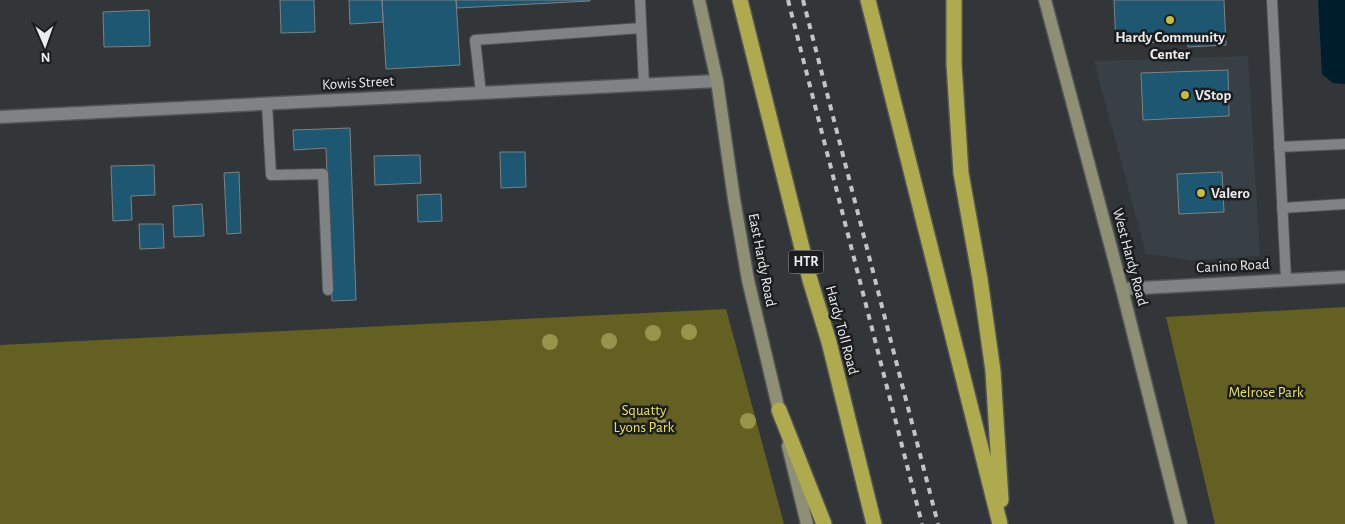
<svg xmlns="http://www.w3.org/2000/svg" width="1345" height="524" font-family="'Alegreya Sans',sans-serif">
<rect width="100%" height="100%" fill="#333638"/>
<path fill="#384046" d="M1248,56l12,200 -69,4 -45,-6 -52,-193z"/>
<path fill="#646022" d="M1345,307v217h-130l-49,-207z
M726,309l58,215h-784v-179z"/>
<path fill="#001d2c" d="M1318,0h27v84l-12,-1 -11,-9z"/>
<path fill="#1d5772" stroke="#7d8183" d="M280,0h34l1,32 -34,1z
M349,0h33l1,22 -33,2z
M382,0h74l4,65 -74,4z
M456,0h134v1l-133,7z
M1114,0h110l2,45 -38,2 -1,-6 -71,3z
M149,10l1,36 -46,1 -1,-35z
M1228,70l1,46 -86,4 -2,-47z
M350,128l6,172 -24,1 -6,-153 -32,2 -1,-20z
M500,152h25l1,35 -25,1z
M420,155l1,28 -46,2 -1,-29z
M154,165l1,30 -24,1 1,24 -19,1 -2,-55z
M239,172l2,61 -14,1 -3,-61z
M1222,172l2,40 -45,2 -2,-40z
M441,194l1,27 -24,1 -1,-27z
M202,204l2,32 -30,1 -1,-31z
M139,224h24l1,24 -24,1z"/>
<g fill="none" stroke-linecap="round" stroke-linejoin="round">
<g stroke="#515355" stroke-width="12">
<path id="service" d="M640,0l4,85
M1272,0l14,279
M481,93l-6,-53 166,-12
M267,104l4,71 52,-1 5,116
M1279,147l66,-3
M1282,208l63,-4"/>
</g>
<g stroke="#515355" stroke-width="15">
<path id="minor" d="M0,117l717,-36"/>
</g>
<g stroke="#515355" stroke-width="15">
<path id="tertiary" d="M1122,289l223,-12"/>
</g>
<g stroke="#515355" stroke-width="15">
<path id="secondary" d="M699,0l18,81 17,118 14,81 33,139
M1045,0l77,289 59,235
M788,446l19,78"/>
</g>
<g stroke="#515355" stroke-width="18">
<path id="motorway" d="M740,0l70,280 19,62 45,182
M868,0l132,524
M954,0v64l7,109 19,106 13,92 8,129
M779,410l45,114"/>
</g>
<use href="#service" stroke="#808385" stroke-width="10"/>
<use href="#minor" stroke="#808385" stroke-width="12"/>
<use href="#tertiary" stroke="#808385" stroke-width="12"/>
<use href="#secondary" stroke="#8e8f74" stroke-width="12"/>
<use href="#motorway" stroke="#afaa4e" stroke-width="15"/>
<path stroke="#c2c4c6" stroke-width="4" stroke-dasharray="6 6" stroke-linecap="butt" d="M788,0l134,524
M803,0l135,524"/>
</g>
<g fill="#97954c">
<circle cx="689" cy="332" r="8"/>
<circle cx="653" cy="333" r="8"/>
<circle cx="609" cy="341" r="8"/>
<circle cx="550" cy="342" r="8"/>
<circle cx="748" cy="421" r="8"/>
<circle cx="659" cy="425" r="8"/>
</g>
<g fill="#c4bd3e" stroke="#1c1d1e" stroke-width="2">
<circle cx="1170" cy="20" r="5"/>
<circle cx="1185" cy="95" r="5"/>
<circle cx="1201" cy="193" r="5"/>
</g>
<g text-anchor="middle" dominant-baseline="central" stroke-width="5" stroke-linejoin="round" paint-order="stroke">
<rect fill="#1c1d1e" stroke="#acaeb0" stroke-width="1" x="788.5" y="250.5" width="35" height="23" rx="4"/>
<g font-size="14" font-weight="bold" fill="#eaecee">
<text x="806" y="262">HTR</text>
</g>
<g font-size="15" font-weight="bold" fill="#eaecee" stroke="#1c1d1e" text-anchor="start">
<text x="1170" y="37" text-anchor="middle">Hardy Community<tspan x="1170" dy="17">Center</tspan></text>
<text x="1195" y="95">VStop</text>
<text x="1211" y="193">Valero</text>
</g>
<g font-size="15" fill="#eaecee" stroke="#1c1d1e">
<text transform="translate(358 83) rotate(-3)">Kowis Street</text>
<text transform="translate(1130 257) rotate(75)">West Hardy Road</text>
<text transform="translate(762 260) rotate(79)">East Hardy Road</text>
<text transform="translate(1233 266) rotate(-3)">Canino Road</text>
<text transform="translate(842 330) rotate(75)">Hardy Toll Road</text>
</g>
<g font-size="15" fill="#e9e25d" stroke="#1c1d1e">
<text x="1266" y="392">Melrose Park</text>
<text x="644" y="410">Squatty<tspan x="644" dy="17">Lyons Park</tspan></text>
</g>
</g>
<g transform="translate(45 45) rotate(178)" stroke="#1c1d1e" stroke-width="4" paint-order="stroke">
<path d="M0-4L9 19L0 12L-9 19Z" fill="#eaecee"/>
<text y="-8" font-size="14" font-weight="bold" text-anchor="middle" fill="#eaecee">N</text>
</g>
</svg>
